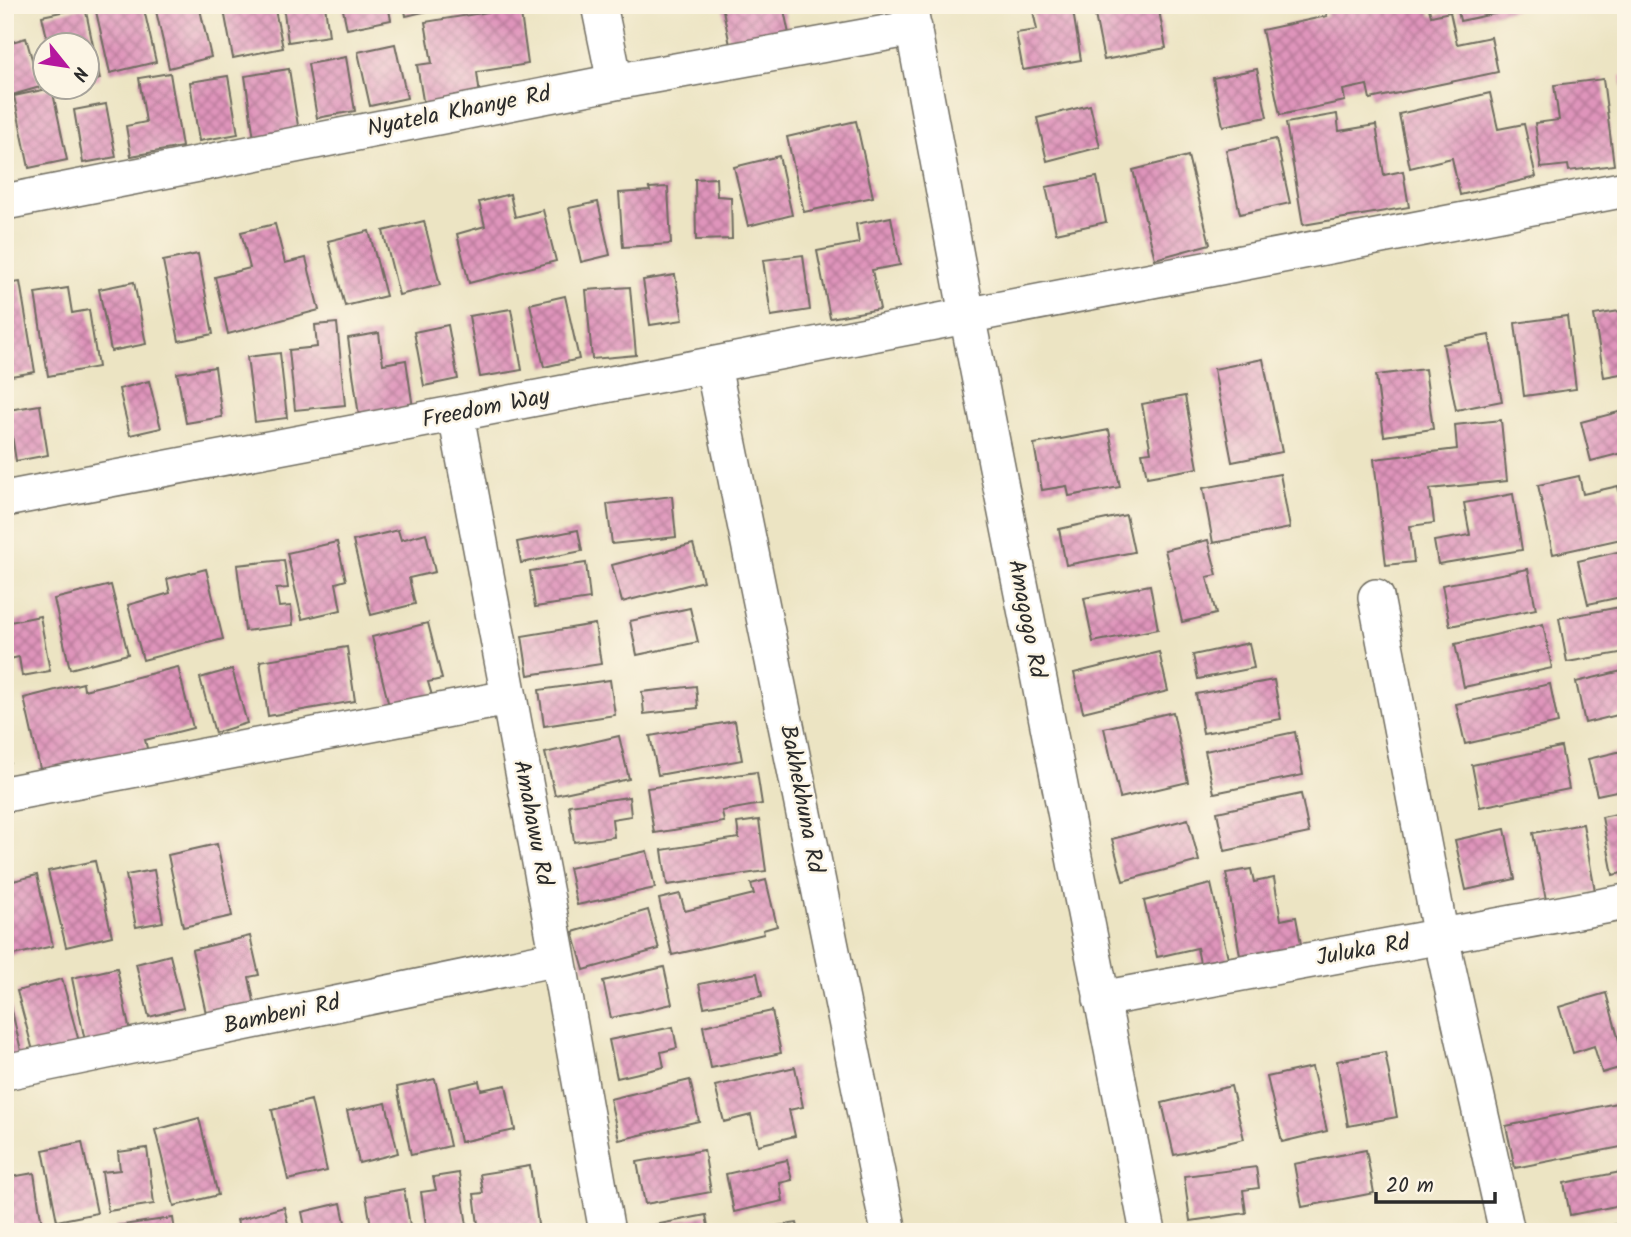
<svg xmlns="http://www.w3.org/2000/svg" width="1631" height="1237" font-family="Kalam,sans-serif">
<defs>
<pattern id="building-cross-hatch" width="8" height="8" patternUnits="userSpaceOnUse" patternTransform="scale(1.75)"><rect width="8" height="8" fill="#df94bb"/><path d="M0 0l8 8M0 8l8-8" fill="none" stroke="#b57998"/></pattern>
</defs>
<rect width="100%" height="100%" fill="#fcf5e5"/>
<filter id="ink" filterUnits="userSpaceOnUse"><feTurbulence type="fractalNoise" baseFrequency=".0143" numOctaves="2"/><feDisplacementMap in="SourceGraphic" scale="14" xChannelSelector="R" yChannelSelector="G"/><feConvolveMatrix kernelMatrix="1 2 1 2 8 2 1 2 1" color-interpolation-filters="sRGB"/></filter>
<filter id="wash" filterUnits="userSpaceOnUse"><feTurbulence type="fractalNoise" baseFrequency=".00686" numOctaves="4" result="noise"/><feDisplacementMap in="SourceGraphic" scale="28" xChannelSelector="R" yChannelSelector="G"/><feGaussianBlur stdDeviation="1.57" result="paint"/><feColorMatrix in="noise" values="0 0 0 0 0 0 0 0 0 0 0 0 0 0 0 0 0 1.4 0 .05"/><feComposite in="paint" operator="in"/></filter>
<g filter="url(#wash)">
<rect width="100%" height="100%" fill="#ece4c3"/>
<g id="blocks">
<path fill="url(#building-cross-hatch)" d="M102,5h41l13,57 -46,11 -15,-66z
M179,5h20l12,52 -42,11 -13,-57z
M223,5h51l9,43 -50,10z
M283,5h42l4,31 -41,6z
M342,5h46l3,15 -44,9z
M404,5h45v1l-43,10z
M722,5h61l6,29 -59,11z
M1063,5h9l9,55 -58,10 -7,-37 21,-3 -4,-19z
M1093,5h65l8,43 -62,12z
M1324,5h104l3,11 19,-4 7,32 34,-7 7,35 -128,27 -3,-14 -24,5 2,11 -65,14 -18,-85 65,-14z
M1457,5h59l1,4 -57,12z
M85,7l15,72 -12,3v-36h-39l-7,-30z
M520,7l8,57 -51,8 3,24 -56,10 -7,-41 15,-2 -7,-41z
M26,38l14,49 -35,10v-53z
M395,44l12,54 -37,8 -12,-54z
M346,57l9,54 -38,7 -9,-54z
M289,69l10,63 -45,7 -9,-63z
M1257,69l10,48 -44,9 -10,-48z
M170,73l12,74 -51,9 -5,-30 20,-4 -7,-44z
M1626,75v18h-2l-3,-17z
M228,76l10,58 -39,7 -9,-59z
M1603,79l11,86 -45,6 -1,-6 -27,3 -6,-45 24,-3 -5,-35z
M52,88l15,72 -38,8 -15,-72z
M1490,93l8,36 26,-5 12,53 -76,18 -8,-37 -42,10 -11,-54z
M106,104l10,53 -33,6 -9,-53z
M1090,105l10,42 -53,14 -10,-43z
M1337,114l2,17 37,-6 8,50 19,-4 6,36 -106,18 -17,-102z
M856,121l17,76 -69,15 -17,-75z
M1276,139l14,64 -50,11 -14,-64z
M779,156l13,59 -44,11 -14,-59z
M1188,156l22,88 -55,15 -22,-89z
M1097,177l9,45 -50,11 -10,-46z
M716,178l1,18 14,1 1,42 -36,1 -1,-61z
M668,187l3,57 -48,3 -4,-54 31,-2 -1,-3z
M510,194l5,23 28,-7 13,51 -87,22 -12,-49 28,-8 -6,-24z
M598,202l12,53 -29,7 -12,-54z
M891,217l9,48 -28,5 8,39 -50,9 -13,-67 42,-8 -3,-19z
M424,221l16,64 -41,10 -16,-64z
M275,224l10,39 21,-5 13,52 -91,24 -13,-57 35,-9 -9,-36z
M369,231l17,65 -41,10 -17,-65z
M198,254l15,80 -34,7 -16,-80z
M803,255l7,55 -39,6 -8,-56z
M675,275l8,45 -33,5 -7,-45z
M20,282l15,90 -30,5v-93z
M134,282l12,62 -35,7 -12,-62z
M630,287l6,68 -44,4 -6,-69z
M68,288l4,25 17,-3 9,57 -50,9 -13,-83z
M565,296l14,63 -35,8 -14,-63z
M511,309l11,61 -42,7 -11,-61z
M1626,310v63l-22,4 -10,-62z
M1567,316l9,73 -52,7 -9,-73z
M337,323l8,82 -50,5 -6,-60 28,-3 -2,-22z
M448,325l10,54 -34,7 -10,-54z
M379,333l4,31 23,-4 7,48 -54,8 -11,-78z
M1489,335l13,66 -46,9 -13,-66z
M280,353l7,65 -32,4 -8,-65z
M1263,359l19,93 -50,10 -18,-93z
M215,367l7,50 -36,6 -9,-50z
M1425,369l8,60 -49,7 -8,-61z
M149,381l12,47 -31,7 -11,-46z
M1185,396l13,72 -51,9 -5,-24 9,-1 -9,-48z
M40,405l8,50 -32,6 -8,-51z
M1626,410v42l-35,9 -10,-39z
M1501,420l6,61 -77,8 4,34 -24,3 4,36 -28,3 -12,-106 83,-10 -2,-24z
M1109,430l11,57 -51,9 -2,-10 -25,4 -8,-46z
M1280,474l10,54 -77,15 -10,-55z
M1579,476l4,18 35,-8 8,38v14l-73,16 -15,-69z
M1513,494l9,56 -84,14 -4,-23 36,-6 -6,-32z
M672,496l4,41 -64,7 -5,-40z
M1126,515l8,37 -68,13 -7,-36z
M398,530l3,10 25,-7 9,39 -26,6 6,26 -44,11 -18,-74z
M578,530l4,21 -61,12 -4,-21z
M1208,540l9,35 -10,2 9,37 -34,8 -17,-72z
M337,542l9,38 -10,3 5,27 -39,9 -15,-66z
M693,544l10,37 -81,21 -10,-37z
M1626,550v46l-38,8 -10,-43z
M284,560l4,28 -12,1 3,18 12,-1 2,19 -48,6 -8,-66z
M586,563l4,36 -55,8 -5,-36z
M206,569l17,70 -80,21 -15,-55 42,-12 -3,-14z
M1528,569l8,40 -86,17 -8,-41z
M111,585l17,69 -58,15 -16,-70z
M1150,585l8,44 -65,13 -9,-44z
M1626,606v46l-59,10 -8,-44z
M690,608l8,34 -61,13 -7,-34z
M40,616l10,55 -28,5 -3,-19 -14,3v-37z
M428,623l14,56 -14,3 5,17 -43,11 -18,-73z
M595,624l6,40 -73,11 -6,-39z
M1543,624l9,44 -88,19 -9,-43z
M1249,643l5,25 -56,11 -5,-24z
M347,647l8,54 -87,15 -8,-55z
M1159,652l9,39 -85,21 -9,-39z
M178,667l15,61 -48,12 4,16 -106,26 -19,-84 59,-15 1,7z
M232,669l15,54 -32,10 -15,-55z
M1626,670v43l-41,10 -9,-41z
M610,680l5,35 -71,11 -5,-36z
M1274,680l7,39 -78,14 -7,-39z
M1550,684l8,39 -93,21 -9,-40z
M696,686l2,22 -54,6 -2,-22z
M1173,712l15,70 -68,16 -16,-70z
M735,721l7,39 -84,15 -8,-39z
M1295,732l8,43 -89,18 -9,-42z
M619,736l10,43 -74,16 -10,-42z
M5,745l5,17 -5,1z
M1561,747l8,42 -89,18 -8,-42z
M1626,750v39l-29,6 -9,-36z
M757,772l5,32 -40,7 2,11 -70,11 -7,-45z
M1301,794l8,39 -84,18 -8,-39z
M629,797l2,19 -19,3 2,18 -40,5 -5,-37z
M1626,812v60l-13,3 -11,-58z
M1188,819l11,42 -76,20 -11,-42z
M759,820l7,51 -99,14 -5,-35 77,-12 -2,-15z
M1583,824l12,67 -49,9 -13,-67z
M1505,829l10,50 -49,11 -11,-50z
M217,844l15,72 -49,11 -15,-72z
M647,851l8,37 -78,17 -8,-37z
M95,861l17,75 -46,11 -18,-76z
M1251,869l3,13 20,-4 7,42 15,-3 6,33 -61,11 -15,-88z
M154,870l9,52 -27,5 -10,-52z
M37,875l16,71 -48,11v-74z
M766,880l11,46 -14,4 1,4 -92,21 -13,-56 21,-5 5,17 69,-17 -3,-10z
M1211,884l18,78 -28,6 -4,-20 -40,9 -13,-56z
M648,910l11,39 -75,21 -11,-38z
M250,936l9,39 -10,2 6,29 -48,12 -15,-68z
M170,955l13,53 -34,9 -13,-53z
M664,967l8,37 -61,14 -8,-37z
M117,968l14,69 -45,9 -14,-68z
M757,973l5,23 -58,11 -5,-23z
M62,979l19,70 -45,13 -19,-71z
M8,993l16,71 -19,4v-74z
M1606,993l20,73 -24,7 -8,-27 -21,7 -14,-46z
M772,1011l9,42 -70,15 -8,-42z
M673,1027l4,21 -16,4 3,15 -47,11 -8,-38z
M1385,1052l12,65 -49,9 -11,-65z
M795,1067l8,40 -14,3 6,26 -37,9 -7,-30 -27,7 -9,-36z
M1312,1067l15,64 -45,11 -15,-65z
M435,1079l15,67 -39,9 -14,-68z
M690,1080l9,41 -80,19 -9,-41z
M479,1081l2,9 25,-5 9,45 -55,12 -11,-54z
M1231,1086l13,53 -70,16 -12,-52z
M311,1100l16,71 -39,9 -16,-70z
M1626,1101v45l-111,22 -9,-42z
M386,1103l12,50 -39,10 -12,-52z
M199,1118l19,77 -44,11 -19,-76z
M82,1142l15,71 -40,8 -14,-71z
M147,1148l7,56 -46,7 -6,-39 18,-2 -2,-18z
M704,1150l7,42 -66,12 -8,-42z
M1366,1150l8,43 -72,14 -8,-43z
M787,1160l5,20 -12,3 3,18 -49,11 -8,-38z
M530,1166l9,66h-60l-5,-38 9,-1 -3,-19z
M1256,1167l3,21 -16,2 3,23 -56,8 -6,-45z
M1626,1171v33l-56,11 -6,-32z
M34,1173l9,59h-38v-54z
M459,1173l9,59h-41l-6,-40 15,-2 -3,-13z
M404,1189l7,43h-39l-6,-36z
M341,1203l6,29h-41l-4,-20z
M284,1207l6,25h-50l-3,-12z
M706,1215l3,17h-74l-1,-3z
M173,1218l2,14h-59l-1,-6z
M797,1223l2,9h-51v-2z
M1626,1223v9h-44l-1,-2z"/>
</g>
</g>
<g filter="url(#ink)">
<use href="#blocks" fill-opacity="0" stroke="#6f6c60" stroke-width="2"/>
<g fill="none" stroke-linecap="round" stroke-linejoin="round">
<g stroke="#6f6c60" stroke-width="38">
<path id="minor" d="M599,5l16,77
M909,5l58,310 181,917
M5,202l610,-120 299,-54
M713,366l176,866
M456,415l102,543 49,274
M5,499c541,-101 1080,-207 1621,-310
M1376,597l65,340 66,295
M5,794l503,-96
M1101,999l525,-97
M5,1072l553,-114"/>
</g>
<use href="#minor" stroke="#fff" stroke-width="35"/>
</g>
</g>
<g text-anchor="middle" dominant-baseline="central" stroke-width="5" stroke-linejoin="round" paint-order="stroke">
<g font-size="23" fill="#2b2b2b" stroke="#fcf5e5">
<text transform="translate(459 112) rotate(-11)">Nyatela Khanye Rd</text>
<text transform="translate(486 409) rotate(-11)">Freedom Way</text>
<text transform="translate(1026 619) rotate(79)">Amagogo Rd</text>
<text transform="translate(801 799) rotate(79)">Bakhekhuna Rd</text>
<text transform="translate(532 823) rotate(79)">Amahawu Rd</text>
<text transform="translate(1363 951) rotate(-10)">Juluka Rd</text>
<text transform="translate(282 1015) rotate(-12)">Bambeni Rd</text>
</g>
</g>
<rect width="1631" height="1237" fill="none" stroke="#fcf5e5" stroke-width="28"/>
<g transform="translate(66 66) rotate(120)"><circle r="33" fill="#fcf5e5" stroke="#a8a49b" stroke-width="2"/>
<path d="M0-5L12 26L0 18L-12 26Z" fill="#b5179e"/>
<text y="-10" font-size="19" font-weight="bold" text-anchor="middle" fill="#2b2b2b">N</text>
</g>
<path d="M1376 1192v10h119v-10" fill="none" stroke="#2b2b2b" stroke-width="3.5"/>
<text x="1386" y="1192" font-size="21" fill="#2b2b2b" stroke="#fcf5e5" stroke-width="5" paint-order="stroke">20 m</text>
</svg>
